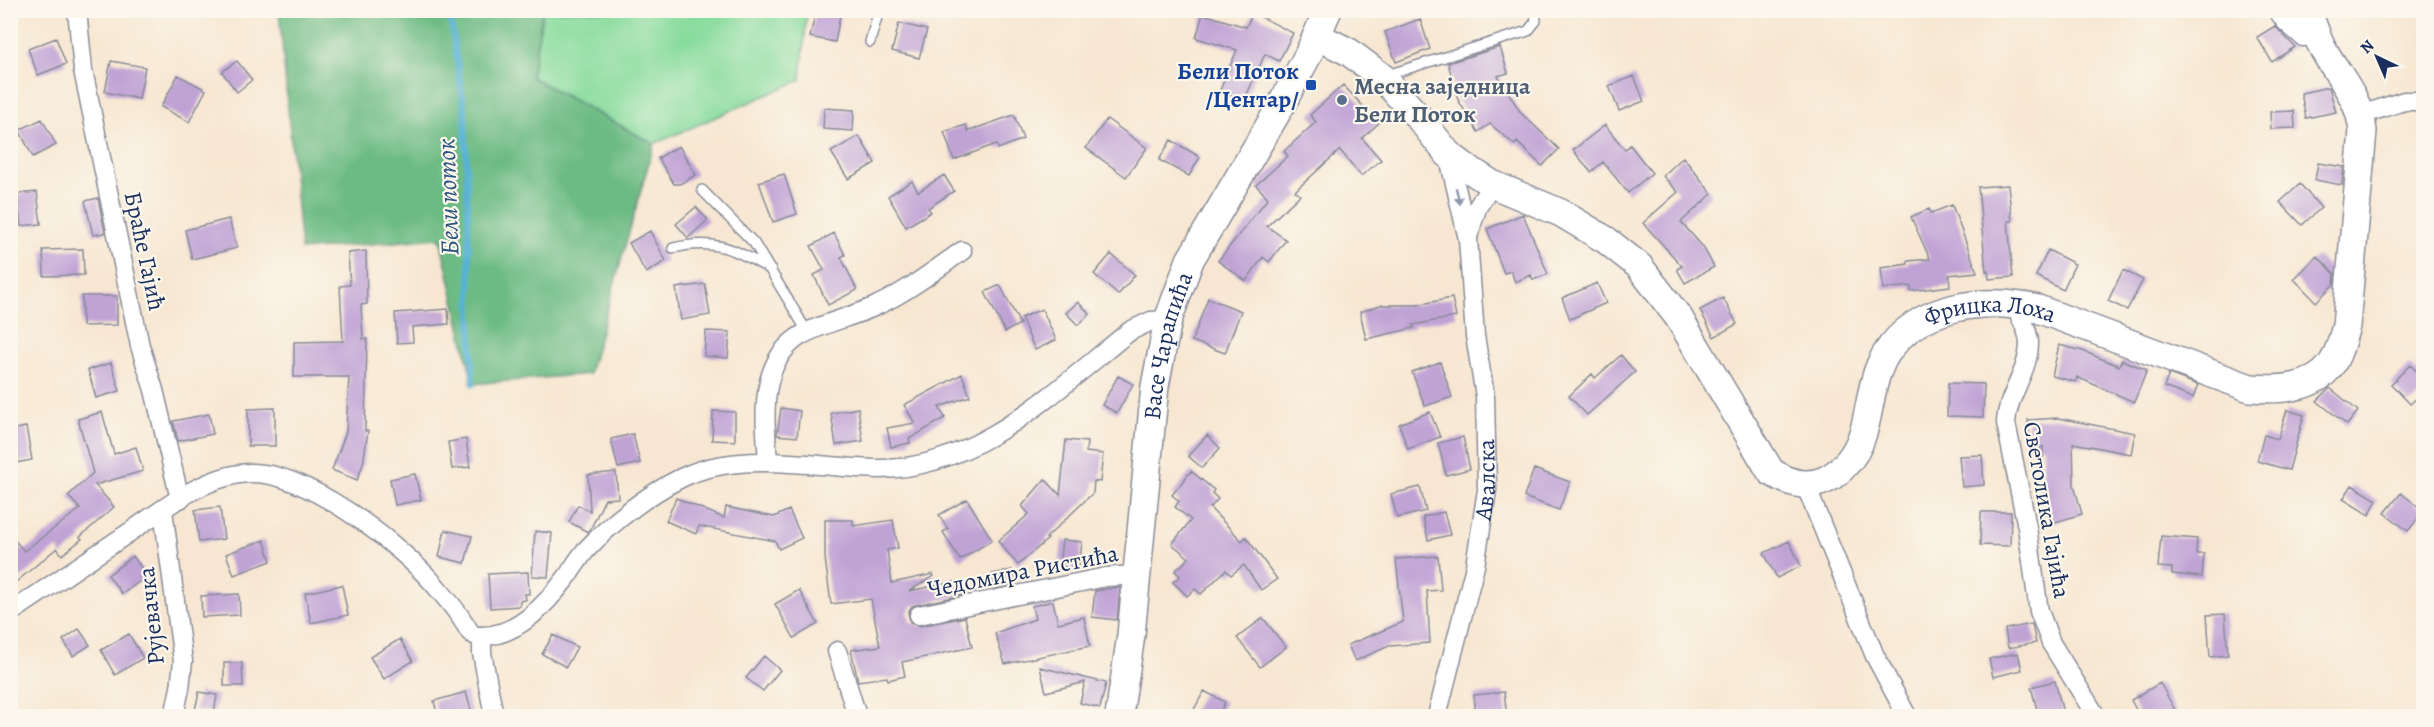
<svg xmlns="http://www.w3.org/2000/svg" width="2434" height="727" font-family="Alegreya,serif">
<rect width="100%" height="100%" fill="#fbf7ec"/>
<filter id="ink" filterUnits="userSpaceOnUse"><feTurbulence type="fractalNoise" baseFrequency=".0167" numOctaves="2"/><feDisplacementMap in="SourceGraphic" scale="12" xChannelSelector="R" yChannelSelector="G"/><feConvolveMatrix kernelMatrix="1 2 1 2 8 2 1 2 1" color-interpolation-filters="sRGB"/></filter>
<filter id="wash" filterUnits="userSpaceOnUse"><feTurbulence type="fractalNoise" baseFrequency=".008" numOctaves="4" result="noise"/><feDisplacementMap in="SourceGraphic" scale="24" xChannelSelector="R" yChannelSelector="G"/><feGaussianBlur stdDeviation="1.35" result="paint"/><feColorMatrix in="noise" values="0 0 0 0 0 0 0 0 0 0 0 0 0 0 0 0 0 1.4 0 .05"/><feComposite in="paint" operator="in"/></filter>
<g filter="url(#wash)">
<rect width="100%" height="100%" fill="#f7e7d2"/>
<path fill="#87db9d" stroke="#51857e" stroke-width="1.5" d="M543,11h264l-6,69 -147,64 -123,-67z"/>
<path fill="#6dbb84" stroke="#447571" stroke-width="1.5" d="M279,11h264l-12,66 123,67 -65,230 -116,10 -33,-146 -139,12z"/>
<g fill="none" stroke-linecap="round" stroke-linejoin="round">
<path stroke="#57b2d5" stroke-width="6" d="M449,10l16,103 8,271"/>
</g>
<g id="blocks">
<path fill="#c0a3d5" d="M816,10h25l-6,32 -25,-5z
M1253,13l40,20 -14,28 -14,-7 -21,47 -24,-11 17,-40 -41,-12 7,-24 43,13z
M1420,19l10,30 -34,13 -11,-30z
M899,23l28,7 -8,28 -27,-7z
M2275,26l20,21 -23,15 -15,-25z
M56,38l10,26 -28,11 -10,-26z
M1500,47l8,26 -10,3 23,37 38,36 -17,17 -25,-24 -2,3 -25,-21 -12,8 -20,-32 -10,-37z
M111,61l34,6 -6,32 -34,-7z
M237,61l15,19 -15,12 -15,-20z
M178,75l28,15 -17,32 -28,-15z
M1634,76l10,25 -25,10 -10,-25z
M1343,85l36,38 -17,15 19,22 -20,16 -21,-26 -45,41 5,4 -33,31 19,14 -17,22 -6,-5 -17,24 -28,-20 50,-63 -12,-13 32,-29 -4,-5 32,-29 -6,-7z
M2329,87l7,25 -30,6 -5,-25z
M824,108l30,2 -1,21 -30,-2z
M2294,111l1,17 -24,1 -1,-17z
M1014,115l9,24 -25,10 -2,-5 -42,16 -10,-28 22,-7 2,6z
M42,119l14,26 -23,12 -14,-27z
M1107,119l40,29 -21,29 -40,-29z
M1605,125l20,25 5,-5 22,28 -24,20 -25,-31 -12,10 -18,-22z
M859,136l16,27 -27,16 -17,-27z
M1171,140l29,17 -11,19 -30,-16z
M679,146l17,29 -16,9h-6l-16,-26z
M1683,157l29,37 -31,28 22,25 11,20 -29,16 -8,-14 5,-3 -39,-43 35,-31 -15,-16z
M2318,163l26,4 -2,18 -27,-5z
M784,174l13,40 -24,8 -14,-40z
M944,175l10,16 -26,17 3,4 -25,15 -18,-31 24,-15 6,11z
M2300,184l21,24 -19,17 -22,-23z
M2008,185l4,36h-4l5,56 -24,2 -1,-9 -2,1 -8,-84z
M37,192l4,32 -20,2 -4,-32z
M98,198l7,35 -12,2 -8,-34z
M1952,205l25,67 -28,3 1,11 -39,5v-5l-28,3 -2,-21 27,-4v-3l22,-2 -19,-42 18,-8 2,4z
M696,207l12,13 -20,18 -12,-14z
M1523,214l25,60 -15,6 -2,-5 -16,7 -4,-11 -7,2 -17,-44z
M229,219l8,29 -45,11 -7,-29z
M650,231l16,30 -20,12 -17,-30z
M834,233l11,22 -4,2 16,33 -29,15 -14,-30 10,-5 -13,-24z
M83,249l1,26 -40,1 -1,-26z
M2048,250l27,14 -12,26 -27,-14z
M366,251l1,53 -6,1 2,34h4l-2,92h3l-5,33 -6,16 -25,-10 14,-38 3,-55h-55v-35l49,-1 -3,-55 10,-1 -2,-32z
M1111,254l24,21 -17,20 -24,-21z
M2317,256l18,18 -1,10 -18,18 -22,-23z
M2123,270l20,10 -16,30 -19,-9z
M1597,283l9,20 -36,16 -8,-21z
M705,284l5,31 -29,5 -5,-32z
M1000,285l20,39 -15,8 -20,-40z
M82,296h35v29l-35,1z
M1208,298l33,13 -16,42 -33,-12z
M1452,298l4,19 -43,8 1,3 -48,11 -6,-27 21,-7h36z
M1723,298l14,26 -23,13 -14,-27z
M1078,302l12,12 -12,11 -12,-12z
M448,309l1,15 -37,3 1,15 -16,1 -2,-30z
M1042,309l14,31 -21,10 -14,-32z
M706,331l24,1 -2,26 -24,-2z
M2059,345l24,6 36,15 3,-6 25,10 -13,32 -57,-25 -1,5 -24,-6z
M1621,355l14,17 -48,43 -18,-19 23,-22 3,4z
M1440,362l12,35 -27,9 -13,-34z
M111,363l9,28 -24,7 -8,-28z
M2410,365l14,13v14l-14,12 -19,-20z
M962,374l8,22 -31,11 6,11 -36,21 1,4 -19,4 -4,-19 28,-5 -11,-18z
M2169,374l29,11 -5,13 -29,-11z
M1118,376l15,8 -16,29 -15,-8z
M1948,383l36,1 -1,33 -36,-1z
M2330,388l28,23 -11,14 -30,-24z
M275,408v38h-27v-37z
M781,408l19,3 -3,26 -20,-2z
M858,408l5,33 -27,4 -5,-32z
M2287,410l17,5 -15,55 -32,-9 7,-26 14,4z
M713,411l22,1v29l-23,-1z
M102,412l12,42 22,-7 7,24 -48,14 19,22 -34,30 2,2 -20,16 -5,-7 -47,39v-52l14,16 56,-42 -12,-13 25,-23 -15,-54z
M1430,412l10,25 -32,12 -9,-25z
M209,414l4,20 -35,7 -5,-20z
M2058,418l77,15 -4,21 -58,-11 1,42 8,29 -30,9 -9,-36v-40l-13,1 -2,-28z
M26,427l6,33 -22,4v-34z
M633,434l7,29 -22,5 -7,-29z
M1207,435l13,13 -18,20 -14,-12z
M1463,437l7,32 -24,6 -8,-32z
M466,439l4,28 -18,2 -4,-27z
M1066,440l21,2 -1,10 17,2 -3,28 -6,-1 -1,12 -47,45 2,1 -30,26 -20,-24 31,-27 -7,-8 23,-27 15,16z
M1982,455l2,30 -22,2 -3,-31z
M1534,469l36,13 -11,28 -35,-13z
M1191,471l23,19 -2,3 6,6 -8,9 32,33 4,-4 31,42 -16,11 -17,-25 -13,10 -5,-5 -25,24 -6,-5 -8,7 -14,-14 7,-6 -5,-5 14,-13 -17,-14 19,-24 -16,-13 4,-6 -7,-6z
M616,472l2,26 -13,1 -15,31 -2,2 -19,-10 9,-17 12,6 -2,-36z
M415,474l6,26 -26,5 -5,-26z
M2352,485l25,15 -8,15 -26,-16z
M1420,487l6,24 -29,7 -6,-24z
M2401,493l23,18 -16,20 -23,-18z
M676,498l48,20 2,-11 48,10 15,-7 13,28 -23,11 -4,-8 -76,-15 -3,8 -30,-13z
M967,499l25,41 -32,20 -17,-28 5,-3 -9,-14z
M220,507l4,32 -25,3 -4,-32z
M1444,512l6,23 -22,5 -5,-23z
M1981,512h30l-1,34 -30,-1z
M825,520h28v6l40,-6 5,28 -11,2 5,33 41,-9 1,2 -25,15 50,-10 3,14 -50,11 -4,6 2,10 11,4 44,-9 7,30 -70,15 3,14 -17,4 -1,-3 -29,4 -7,-31 29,-4 -9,-47 -40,5 -6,-46z
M445,530l27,6 -7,27 -26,-6z
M535,531l17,2 -4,44 -16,-1z
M2161,536l36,3 -1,15h8l-2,23 -30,-3v-6l-14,-1z
M264,540l7,21 -37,14 -8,-21z
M1062,540l20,2 -3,26 -20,-2z
M1789,541l12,25 -24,12 -13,-25z
M133,556l14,20 -25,18 -14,-19z
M1438,556l3,34 -14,1 3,52 -41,3 -34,15 -7,-16 55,-23 -7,-63z
M1012,570l2,14 -19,4 -3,-14z
M528,572l1,22h-4l1,6 -6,1v5l-30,2 -2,-34z
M342,585l6,30 -37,8 -6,-30z
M1118,587l2,1 -3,32 -25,-3 3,-26z
M799,590l19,34 -24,14 -19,-34z
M239,594l1,21 -38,2 -1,-21z
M1053,601l5,22 26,-6 6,29 -85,18 -10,-31 40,-14 -3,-13z
M2225,614l3,41 -18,2 -3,-42z
M1263,618l23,29 -26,20 -23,-29z
M2032,624l4,19 -28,5 -3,-19z
M79,629l11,16 -17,11 -10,-16z
M129,634l14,24 -28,17 -14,-25z
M553,635l24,12 -11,20 -24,-13z
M400,639l13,22 -29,18 -14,-22z
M2018,653l4,17 -29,7 -4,-18z
M764,656l16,14 -17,21 -17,-13z
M224,663h18l1,23h-19z
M1040,667l66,16 -6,25 -20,-5 5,-21 -39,10z
M2055,681l9,36h-25l-8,-30z
M2160,683l19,34h-39l-9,-17z
M1204,691l21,11 -7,15h-28z
M199,692l18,3 -3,18 -19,-3z
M466,692l7,25h-35l-4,-16z
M1504,692l3,25h-31l-2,-22z"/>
</g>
</g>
<g filter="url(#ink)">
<use href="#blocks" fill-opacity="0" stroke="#898b98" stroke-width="1.5"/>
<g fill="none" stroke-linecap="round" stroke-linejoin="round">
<g stroke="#898b98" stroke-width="12">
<path id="lane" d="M870,42l9,-32
M1384,76l144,-45 8,-10 -1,-11
M702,190l52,53 54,90
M673,248c41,-10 63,1 98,22"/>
</g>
<g stroke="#898b98" stroke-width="21">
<g id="street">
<path d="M77,10l6,60 57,276 14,44 26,109"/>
<path d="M2277,10l9,12 17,15 14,-2"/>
<path d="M2361,115l43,-14h20"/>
<path d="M1468,237l9,-29 15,-24"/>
<path d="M2016,304c2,14 13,24 13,39 0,29 -22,52 -23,80l21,104 12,84 12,32 45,73"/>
<path d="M768,461c-3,-42 -10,-95 29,-123 18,-13 59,-22 81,-33 30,-14 57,-35 84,-54"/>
<path d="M1805,484l70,172 32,60"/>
<path d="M163,510l20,151 -3,27 -6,28"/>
<path d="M10,613c37,-25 74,-50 111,-75 38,-25 81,-63 129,-65 56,-2 149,71 184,111 10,12 21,24 29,37 2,3 5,8 7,11 4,4 7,4 12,4 36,0 65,-33 85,-59 6,-9 12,-19 19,-27 26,-28 61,-55 95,-72 58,-29 136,-10 198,-9 98,1 179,-81 251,-138l21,-10 17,-1"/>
<path d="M919,615l187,-38 29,-2"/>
<path d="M482,636v17l12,63"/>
<path d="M837,651l20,65"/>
<path id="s1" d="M1437,716l38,-150 12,-76 -2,-94 -10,-60 -7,-97 -20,-85"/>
</g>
</g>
<g stroke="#898b98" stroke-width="30">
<g id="secondary">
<path id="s2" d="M1317,36l32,16 33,25 38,42 28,35 16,12 28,18 69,29 45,27 33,26 40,52 92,154c11,6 22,12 34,12 28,1 51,-26 58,-51 8,-26 8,-55 23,-79 32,-50 99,-57 152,-45l212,79c28,2 63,2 81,-23 8,-11 11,-26 15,-39l17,-195c-3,-29 -19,-49 -34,-72 -10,-15 -16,-32 -21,-49"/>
<path id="s3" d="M1119,716l12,-81 24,-249 13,-66 22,-60 89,-151 29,-54 20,-45"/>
</g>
</g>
<use href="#lane" stroke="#fff" stroke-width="9"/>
<use href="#street" stroke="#fff" stroke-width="18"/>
<use href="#secondary" stroke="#fff" stroke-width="27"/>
</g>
<defs><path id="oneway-solid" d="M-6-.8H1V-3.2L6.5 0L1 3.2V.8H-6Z" transform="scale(1.5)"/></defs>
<use fill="#8d97ae" href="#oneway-solid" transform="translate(1458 196) rotate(76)"/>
</g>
<rect fill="#1a4fb4" stroke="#fbf7ec" stroke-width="2" x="1305" y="79" width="12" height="12" rx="3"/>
<circle fill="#5c6f8a" stroke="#fbf7ec" stroke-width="2" cx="1342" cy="100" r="6"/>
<g text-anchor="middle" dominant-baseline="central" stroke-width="4.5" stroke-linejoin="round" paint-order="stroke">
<g font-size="24" font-weight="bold" fill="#164399" stroke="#fbf7ec" text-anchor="end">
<text x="1299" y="71">Бели Поток<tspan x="1299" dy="28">/Центар/</tspan></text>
</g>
<g font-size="24" font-weight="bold" fill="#4e5e75" stroke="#fbf7ec" text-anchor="start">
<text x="1354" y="86">Месна заједница<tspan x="1354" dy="28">Бели Поток</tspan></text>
</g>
<g font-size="24" fill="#1b2f5e" stroke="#fbf7ec">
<text transform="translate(145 251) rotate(78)">Браће Гајић</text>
<text stroke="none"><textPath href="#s2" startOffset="968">Фрицка Лоха</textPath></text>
<text stroke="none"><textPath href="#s3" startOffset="374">Васе Чарапића</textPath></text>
<text stroke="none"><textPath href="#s1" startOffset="242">Авалска</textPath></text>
<text transform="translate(2047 510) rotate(80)">Светолика Гајића</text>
<text transform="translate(1023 571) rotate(-11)">Чедомира Ристића</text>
<text transform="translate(151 616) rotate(-96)">Рујевачка</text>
</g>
<g font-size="26" font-style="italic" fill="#2d5682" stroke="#fbf7ec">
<text transform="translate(448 197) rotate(-92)">Бели поток</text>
</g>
</g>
<rect width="2434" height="727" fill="none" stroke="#fbf7ec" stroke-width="36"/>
<g transform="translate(2377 57) rotate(316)" stroke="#fbf7ec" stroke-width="4.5" paint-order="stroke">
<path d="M0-4.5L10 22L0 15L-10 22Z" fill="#1b2f5e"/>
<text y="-9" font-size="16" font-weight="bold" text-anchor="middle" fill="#1b2f5e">N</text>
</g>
</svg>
